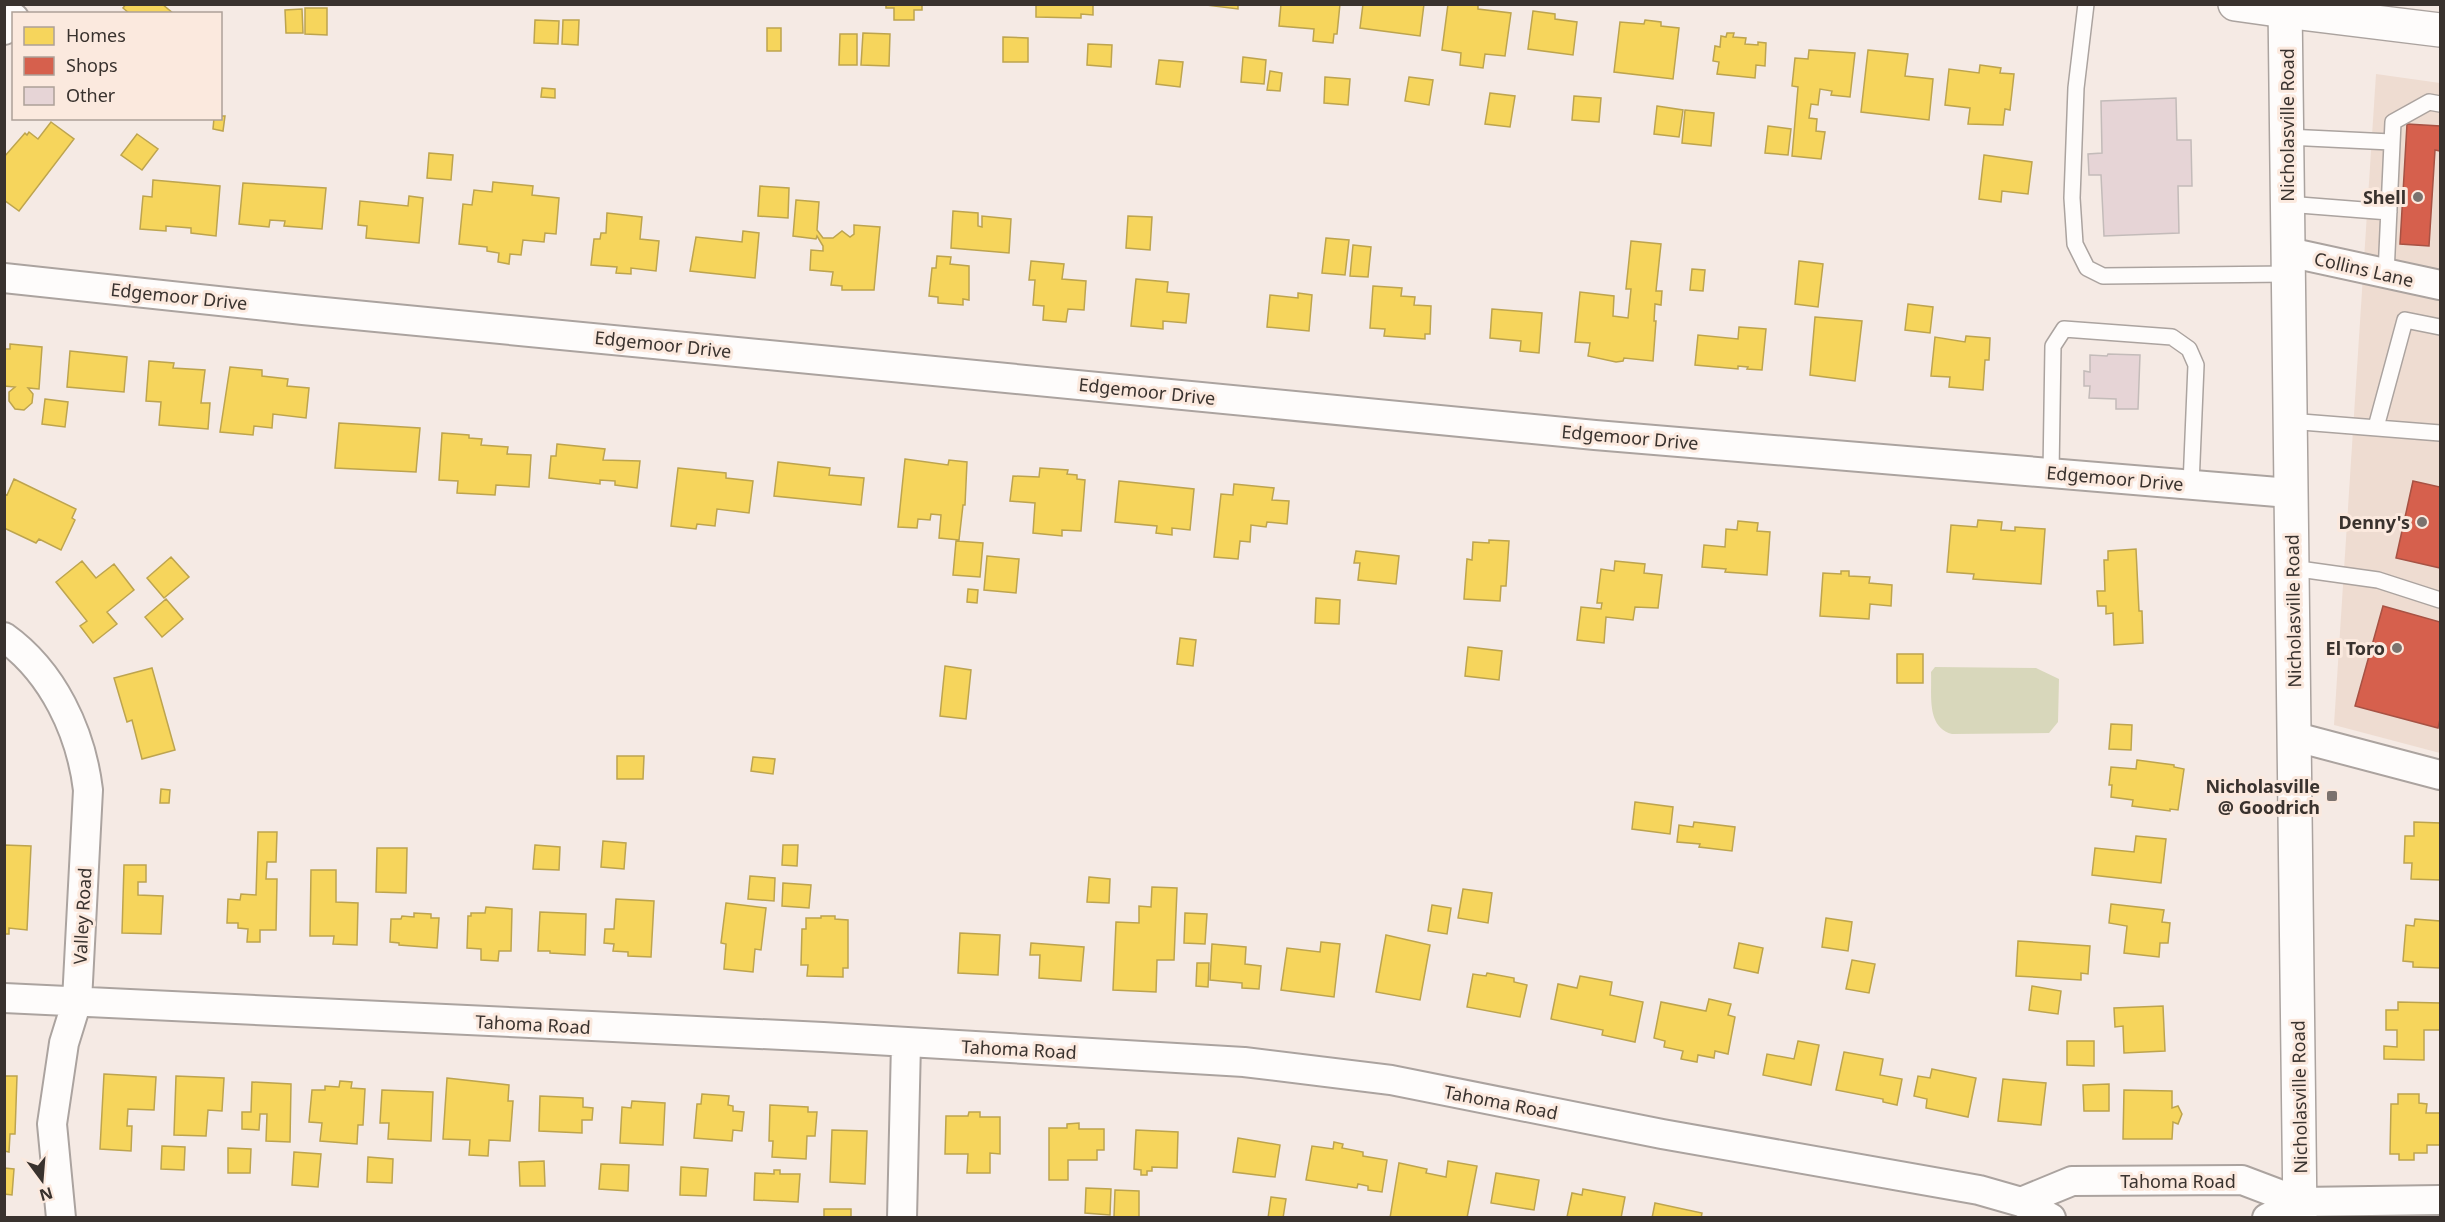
<svg xmlns="http://www.w3.org/2000/svg" width="2445" height="1222" font-family="'Noto Sans',sans-serif">
<rect width="100%" height="100%" fill="#f5eae4"/>
<path fill="#eedcd1" d="M2376,74l64,9v670l-106,-28z"/>
<path fill="#d8d7bb" d="M1935,667l101,1 23,11 -1,43 -9,11 -97,1c-26,-7 -20,-39 -21,-62z"/>
<path fill="#f6d55c" stroke="#bda44e" stroke-width="1.5" d="M126,4h36l12,10h-44l-7,-6z
M886,4h36v6h-8v10h-20v-12h-8z
M1036,4h57v11l-12,-1v4l-45,-1z
M1198,4h40v5z
M1281,4h59l-3,30h-3l-1,9 -20,-2 1,-12 -35,-3z
M1363,4h61l-4,32 -60,-8z
M1448,4h30v5l33,4 -6,43 -20,-2 -2,14 -23,-3 1,-12 -19,-3z
M305,8h22v27l-22,-1z
M302,9l1,24h-17l-1,-23z
M1533,11l22,3v5l22,3 -4,33 -45,-6z
M535,20l24,1 -1,23 -24,-1z
M563,20h16l-1,25 -16,-1z
M1645,20l16,2v4l18,2 -6,51 -59,-7 6,-50 24,2z
M767,28h14v23h-14z
M863,33l27,1 -1,32 -28,-1z
M1727,33h7l-1,4 13,1 -1,6 13,1v-3l8,1 -1,23 -9,-1 -1,13 -38,-4 2,-12 -6,-1 2,-15 5,1 1,-11 5,1z
M840,34h17v31h-18z
M1003,37l25,1v24h-25z
M1088,44l24,1 -1,22 -24,-2z
M1809,50l46,3 -5,44 -19,-2 1,-4 -12,-2 -2,16 -7,-1 -2,14 8,1 -1,12 9,1 -4,27 -29,-3 6,-69 -6,-1 3,-28 13,1z
M1868,50l40,4 -3,22 28,3 -4,41 -68,-8z
M1243,57l23,3 -2,24 -23,-2z
M1159,60l24,2 -3,25 -24,-3z
M1980,65l21,3 -1,5 14,1 -4,36 -5,-1 -2,16 -35,-1 2,-16 -25,-3 4,-36 30,4z
M1270,71l12,2 -2,18 -13,-1z
M1325,77l25,2 -2,26 -24,-2z
M1409,77l24,3 -4,25 -24,-4z
M542,88l13,1v9l-14,-1z
M1490,93l25,3 -5,31 -25,-3z
M1574,96l27,2 -2,24 -27,-2z
M1657,106l26,4 -4,27 -25,-3z
M1685,110l29,3 -3,33 -29,-3z
M220,116h5l-2,15 -10,-2 1,-11h6z
M51,122l23,17 -55,72 -15,-11v-43l21,-24 2,2 2,-3 9,7z
M1768,126l23,3 -3,26 -23,-2z
M137,134l21,15 -16,21 -21,-15z
M429,153l24,2 -2,25 -24,-2z
M1984,155l48,7 -4,32 -26,-3 -1,11 -22,-3z
M153,180l67,6 -4,50 -25,-3v-5l-25,-2v5l-26,-2 3,-33 9,1z
M493,182l40,4 -1,9 27,3 -3,36 -11,-1 -1,9 -21,-2 -2,15 -11,-1 -1,10 -11,-2 1,-9 -12,-2v-4l-28,-3 4,-40 9,1 2,-15 18,2z
M243,183l83,5 -4,41 -38,-3 1,-5 -15,-1 -1,7 -30,-3z
M760,186l29,2 -1,30 -30,-2z
M409,196l14,2 -4,45 -53,-5 1,-12 -9,-1 2,-24 48,5z
M796,200l23,2 -2,28 6,8h10l9,-7 8,6 4,-3v-9l26,2 -6,63h-32v-4l-11,-1 2,-13 -23,-2 1,-20 12,1v-5l-6,-10 -1,3 -23,-3z
M953,211l25,2v13l4,1v-11l29,3 -2,34 -58,-5z
M607,213l35,4 -2,22 19,2 -3,30 -25,-3v6l-15,-1 1,-6 -26,-2 3,-26h6l1,-6h5z
M1128,216l24,1 -2,33 -24,-2z
M743,231l16,2 -4,45 -65,-7 6,-34 46,5z
M1326,238l23,2 -4,35 -23,-2z
M1631,241l30,3 -5,47h6l-1,14 -6,-1 -1,17h2l-3,40 -29,-3 -1,3 -7,1 -28,-6 2,-13 -15,-1 5,-50 34,4 -1,20 15,2 3,-29h-5z
M1353,245l18,2 -3,30 -18,-1z
M937,256l14,1 -1,7 19,2v34l-6,-1v6l-25,-2v-6l-9,-1 3,-28h4z
M1031,261l33,3 -2,15 24,2 -2,29 -16,-1 -2,13 -23,-2 1,-14 -11,-1 2,-25h-6z
M1799,261l24,3 -5,43 -23,-3z
M1692,269l13,1 -2,21 -13,-1z
M1136,279l32,3 -1,10 22,2 -3,29 -23,-2v8l-32,-3z
M1373,286l29,2 -1,8 14,1 -1,8 17,1 -1,28h-5v5l-41,-3 1,-7 -15,-1z
M1298,293l14,2 -3,36 -42,-4 3,-32 28,3z
M1908,304l25,3 -3,26 -25,-3z
M1492,309l50,4 -3,40 -19,-2 1,-10 -31,-3z
M1815,317l47,4 -7,60 -45,-6z
M1739,327l27,2 -4,41 -15,-1 1,-2 -10,-1v3l-43,-4 3,-30 40,4z
M1966,336l24,2 -1,22h-4l-2,30 -34,-3 1,-10 -19,-1 4,-39 30,5z
M10,344l32,3 -3,42 -11,-1 5,6 -1,9 -8,7 -9,-1 -6,-8v-9l6,-5 -11,-1v-37h6z
M70,351l57,6 -3,35 -57,-5z
M149,361l25,2 -1,5 32,2 -4,33h9l-2,26 -49,-4 2,-23 -15,-1z
M230,367l32,3v6l26,3 -1,7 22,2 -3,30 -33,-4 -1,14 -18,-2 -1,9 -33,-3z
M45,399l23,3 -3,25 -23,-3z
M339,423l81,5 -4,44 -81,-4z
M442,433l27,2v3l13,1 -1,6 27,2 -1,7 24,1 -2,32 -33,-2 -1,10 -38,-2 1,-12 -19,-1z
M557,444l48,5 -2,11 37,1 -3,27 -22,-3v-4l-15,-1v4l-51,-6 2,-22h5z
M905,459l43,6 1,-5 18,2 -2,43h-2l-4,35 -20,-2 2,-23 -10,-1 -1,6 -12,-1 -1,9 -19,-1z
M778,462l52,6 -1,7 35,3 -3,27 -87,-9z
M678,468l48,5v5l27,3 -4,32 -32,-4 -2,17 -18,-2 -1,5 -25,-3z
M1040,468l28,2 -1,4 10,1v4l8,1 -4,51 -19,-1v6l-29,-3 2,-30 -25,-2 3,-25 26,1z
M14,479l62,30 -4,9 3,2 -14,30 -22,-11 -3,4 -32,-15v-34l3,1z
M1119,481l75,8 -4,41 -18,-2v7l-16,-2 1,-7 -42,-4z
M1234,484l40,4 -2,12 17,1 -2,23 -20,-2 -1,5 -15,-2 -1,17 -10,-1 -2,18 -24,-2 7,-63 12,1z
M1978,520l24,2 -1,8 14,1v-4l30,2 -4,55 -68,-5 1,-5 -27,-2 4,-47 26,2z
M1738,521l20,2 -1,8 13,1 -3,43 -42,-3 1,-3 -24,-2 2,-22 21,2 1,-18 11,1z
M1489,540l20,1 -3,45h-5l-1,15 -36,-2 3,-40 5,1 1,-18 16,1z
M956,541l27,2 -3,34 -27,-2z
M2136,549l3,62h3l1,32 -29,2 -1,-32 -7,1v-8h-8l-1,-15h8l-1,-31h4v-9z
M1356,551l43,5 -3,28 -38,-4 2,-17h-6z
M987,556l32,3 -3,34 -32,-3z
M171,557l18,20 -25,21 -17,-20z
M82,561l14,17 18,-14 20,26 -27,22 10,12 -24,19 -13,-17 7,-5 -31,-39z
M1615,561l30,3 -1,9 18,2 -4,33 -23,-1 -2,13 -27,-3 -2,26 -27,-3 4,-33 20,2 1,-6h-5l4,-34 13,2z
M1841,571h8v5l21,1 -1,6 23,2 -1,21 -21,-2 -1,15 -49,-3 3,-43 18,1z
M968,589l10,1 -1,13 -10,-1z
M1316,598l24,2 -1,24 -24,-1z
M166,599l17,20 -21,18 -17,-20z
M1180,638l16,2 -3,26 -16,-2z
M1468,647l34,4 -3,29 -34,-4z
M1897,654h26v29h-26z
M945,666l26,4 -5,49 -26,-3z
M152,668l23,82 -33,9 -10,-39 -5,2 -13,-44z
M2111,724l21,1 -1,25 -22,-1z
M617,756h27l-1,23h-26z
M753,757l22,2 -2,15 -22,-3z
M2137,760l37,5v2l10,2 -6,41 -8,-1v2l-38,-5 1,-6 -22,-3 1,-12h-3l2,-18 25,2z
M161,789l9,1 -1,13h-9z
M1635,802l38,5 -3,27 -38,-5z
M1694,822l41,5 -3,24 -33,-4 1,-3 -23,-2 2,-17 14,2z
M2414,822l26,1v57l-29,-1 1,-16h-8l1,-27h9z
M258,832h19l-1,30h-9l-1,17h11l-1,51h-16v12h-13l1,-13 -10,-1v-5h-11l1,-24 12,1 1,-6 15,1z
M2136,836l30,3 -5,44 -69,-8 3,-27 39,4z
M603,841l23,2 -2,26 -23,-2z
M4,845l27,1 -4,84 -18,-2v6h-5z
M535,845l25,2 -1,23 -26,-1z
M783,845h15l-1,21 -15,-1z
M377,848h30l-1,45 -30,-1z
M124,865h22v17h-8v13l25,1 -2,38 -39,-1z
M311,870h25v32l22,1 -1,42 -24,-1 1,-8h-24z
M750,876l25,2 -1,23 -26,-2z
M1089,877l21,2 -1,24 -22,-1z
M783,883l28,2 -2,23 -27,-2z
M1152,887l25,1 -3,72h-17l-1,32 -43,-2 3,-68 23,1v-17l12,1z
M1463,889l29,4 -4,30 -30,-5z
M616,899l38,2 -3,56 -23,-1v-4l-15,-1 1,-7 -10,-1 1,-14h9z
M726,903l40,5 -5,42 -6,-1 -2,23 -29,-3 2,-25 -5,-1z
M2111,904l53,6 -2,12 8,1 -2,20h-8l-1,14 -35,-4 3,-27 -18,-3z
M1432,905l19,3 -4,26 -19,-3z
M486,907l26,2 -1,42h-12l-1,10 -17,-1v-11l-14,-1 1,-32h3v-3h14z
M540,912l46,2 -1,41 -35,-2v-2h-12z
M414,913l17,1v4h8l-2,30 -38,-3v-2l-9,-1 1,-23h10l1,-3 12,1z
M1185,913l22,1 -2,30 -21,-1z
M821,916h14v3l13,1v48h-5v9l-36,-1 1,-11h-7l1,-36h4v-11h15z
M1826,918l26,4 -4,29 -26,-4z
M2415,919l25,2v47l-27,-1v-5l-10,-1 3,-36 8,1z
M960,933l40,2 -2,40 -40,-2z
M1386,935l44,10 -10,55 -44,-8z
M2018,941l72,5 -2,28 -7,-1v7l-65,-4z
M1321,942l19,2 -6,53 -53,-7 6,-42 33,4z
M1031,943l53,4 -3,34 -42,-3 1,-23h-10z
M1739,943l24,5 -5,25 -24,-5z
M1212,944l34,3 -1,17 16,2 -2,23 -17,-1v-5l-32,-3z
M1852,960l23,4 -6,29 -23,-4z
M1197,963h12l-1,24 -12,-1z
M1487,973l27,5v4l13,3 -7,32 -53,-10 6,-33 13,2z
M1580,976l32,6 -2,13 33,7 -8,40 -33,-7 1,-5 -52,-11 7,-35 19,4z
M2032,986l29,5 -3,23 -29,-4z
M1709,999l22,5 -3,11 7,2 -7,37 -13,-3 -1,7 -16,-3 -1,7 -16,-3 2,-8 -19,-4 1,-6 -11,-3 7,-36 45,9z
M2398,1002l42,1v27h-16v30l-40,-1v-13l13,1v-17h-11v-20h12z
M2163,1006l2,45 -41,2 -1,-27 -8,1 -1,-19z
M1798,1041l21,4 -8,40 -48,-10 4,-21 27,5z
M2067,1041h27v25l-27,-1z
M1844,1052l39,7 -3,16 22,4 -5,26 -14,-3v-3l-47,-9z
M1932,1069l44,9 -8,39 -42,-9 1,-9 -13,-3 4,-20 12,2z
M104,1074l52,3 -2,33 -26,-1 -1,17h5l-1,25 -31,-2z
M4,1076h13l-2,58h-5l-1,18 -5,-1z
M176,1076l48,2 -2,33 -14,-1 -2,26 -32,-1z
M447,1078l62,7 -1,16h5l-3,40 -21,-1 -1,16 -19,-1 1,-15 -27,-1z
M2003,1079l43,4 -5,42 -43,-4z
M340,1081l12,1 -1,6 14,1 -2,36h-5l-1,19 -37,-3 2,-18 -13,-1 3,-32h13v-4l14,1z
M252,1082l39,2 -1,58 -24,-1 1,-27h-7l-1,16 -17,-1v-17h9z
M2109,1084v27h-25l-1,-26z
M382,1090l51,2 -2,49 -43,-2 1,-16h-9z
M2124,1090l48,1v17l6,-2 4,8 -4,10 -5,-2 -1,17h-49z
M702,1094l27,2 -1,9 5,1v5l11,1 -2,19 -9,-1 -1,11 -38,-3 3,-34h4z
M2398,1094h21v9l8,1 -1,9h14v32h-13v8h-13v7h-15v-6h-9l1,-50h7z
M540,1096l43,2v9l10,1 -1,12h-10v13l-43,-2z
M632,1101l33,2 -2,42 -43,-2 2,-36 9,1z
M770,1105l38,2v5h9l-2,24h-8l-1,23 -34,-2 1,-16h-4z
M969,1112h11v5h20v37l-10,-1v20h-23l1,-19h-23l1,-38h22z
M1079,1123v6h25v21h-7v10h-29v20h-19v-52h18v-4z
M832,1130l35,1 -2,53 -35,-2z
M1136,1130l42,2 -1,36 -25,-1v4h-5v4h-6v-5l-7,-1z
M1238,1138l42,7 -5,32 -42,-5z
M1334,1142l9,2 -1,4 21,4v4l24,4 -5,32 -14,-2v-4l-10,-2 -1,4 -51,-8 6,-34 21,3z
M162,1146l23,1 -1,23 -23,-1z
M228,1148l23,1 -1,24h-22z
M294,1152l27,2 -3,33 -26,-2z
M368,1157l25,2 -1,24 -25,-1z
M544,1161l1,25h-25l-1,-24z
M1448,1161l29,5 -10,52h-77l9,-55 28,6 -1,4 20,4z
M601,1164l28,1 -1,26 -29,-2z
M681,1167l27,2 -2,27 -26,-1z
M4,1168l10,1 -2,26 -8,-1z
M774,1170h6v4h20l-2,28 -44,-2 1,-27 19,1z
M1496,1173l43,7 -5,30 -43,-7z
M1086,1188l25,1 -1,26 -25,-2z
M1583,1189l42,8 -4,21 -54,-1 5,-24 10,2z
M1115,1190l24,1v27l-25,-1z
M1271,1197l15,2 -3,19h-15z
M1655,1203l47,10 -1,5h-49z
M824,1209h27v9h-27z"/>
<path fill="#d6604d" stroke="#a75244" stroke-width="1.5" d="M2407,124l33,2v25l-5,-1 -6,96 -29,-2z
M2413,481l27,6v81l-44,-10z
M2383,606l57,16v97l-2,9 -83,-22z"/>
<path fill="#e6d4d6" stroke="#c3bbb9" stroke-width="1.5" d="M2176,98l1,42h14l1,46h-14l1,47 -75,3 -3,-61h-12l-1,-21 14,-1 -1,-52z
M2108,354l32,1 -2,54h-22v-10l-27,-1 1,-12h-6v-15l6,1v-17l17,1z"/>
<g fill="none" stroke-linecap="round" stroke-linejoin="round">
<g stroke="#aba39f" stroke-width="18">
<path id="service" d="M2086,4l-10,84 -4,110 3,46 12,24 16,8 185,-2
M2287,137l104,5
M2287,204l102,8
M2386,274l7,-152 36,-20 11,2
M2289,421l151,12
M2376,427l29,-107 35,7
M2051,473l2,-127 11,-17 108,8 17,12 7,16 -5,120
M2292,568l86,12 62,20"/>
</g>
<g stroke="#aba39f" stroke-width="32">
<path id="minor" d="M4,30l10,-12
M2288,252l152,33
M4,278l299,32 1292,125 695,58
M4,637c49,35 77,95 84,153l-11,211 -13,42 -12,81 9,94
M2296,737l144,38
M4,998l819,39 421,25 147,18 271,54 317,56 42,12 30,16
M2021,1202l51,-21 170,-1 58,22 140,-2
M902,1218l4,-175
M2267,1218l33,-16"/>
</g>
<g stroke="#aba39f" stroke-width="36">
<path id="tertiary" d="M2235,4l50,7"/>
</g>
<g stroke="#aba39f" stroke-width="36">
<path id="secondary" d="M2285,11l155,19"/>
</g>
<g stroke="#aba39f" stroke-width="36">
<path id="primary" d="M2285,4l15,1214"/>
</g>
<use href="#service" stroke="#fefcfb" stroke-width="15"/>
<use href="#minor" stroke="#fefcfb" stroke-width="28"/>
<use href="#tertiary" stroke="#fefcfb" stroke-width="33"/>
<use href="#secondary" stroke="#fefcfb" stroke-width="33"/>
<use href="#primary" stroke="#fefcfb" stroke-width="33"/>
</g>
<g fill="#7b726e" stroke="#fbe9de" stroke-width="2">
<circle cx="2418" cy="197" r="6"/>
<circle cx="2422" cy="522" r="6"/>
<circle cx="2397" cy="648" r="6"/>
<rect x="2326" y="790" width="12" height="12" rx="3"/>
</g>
<g text-anchor="middle" dominant-baseline="central" stroke-width="6" stroke-linejoin="round" paint-order="stroke">
<g font-size="18" fill="#39322e" stroke="#fbe9de">
<text transform="translate(2287 125) rotate(-90)">Nicholasville Road</text>
<text transform="translate(2364 269) rotate(13)">Collins Lane</text>
<text transform="translate(179 296) rotate(6)">Edgemoor Drive</text>
<text transform="translate(663 344) rotate(6)">Edgemoor Drive</text>
<text transform="translate(1147 391) rotate(6)">Edgemoor Drive</text>
<text transform="translate(1630 437) rotate(5)">Edgemoor Drive</text>
<text transform="translate(2115 478) rotate(5)">Edgemoor Drive</text>
<text transform="translate(2293 611) rotate(-91)">Nicholasville Road</text>
<text transform="translate(82 916) rotate(-87)">Valley Road</text>
<text transform="translate(533 1024) rotate(3)">Tahoma Road</text>
<text transform="translate(1019 1049) rotate(3)">Tahoma Road</text>
<text transform="translate(2299 1097) rotate(-91)">Nicholasville Road</text>
<text transform="translate(1501 1102) rotate(11)">Tahoma Road</text>
<text x="2178" y="1181">Tahoma Road</text>
</g>
<g font-size="18" font-weight="bold" fill="#39322e" stroke="#fbe9de" text-anchor="end">
<text x="2406" y="197">Shell</text>
<text x="2410" y="522">Denny's</text>
<text x="2385" y="648">El Toro</text>
<text x="2320" y="786">Nicholasville<tspan x="2320" dy="21">@ Goodrich</tspan></text>
</g>
</g>
<rect width="2445" height="1222" fill="none" stroke="#39322e" stroke-width="12"/>
<rect x="12" y="12" width="210" height="108" fill="#fbe9de" stroke="#ada098" stroke-width="1.5"/>
<rect x="24" y="27" width="30" height="18" fill="#f6d55c" stroke="#ada098" stroke-width="1.5"/>
<text x="66" y="42" font-size="18" fill="#39322e">Homes</text>
<rect x="24" y="57" width="30" height="18" fill="#d6604d" stroke="#ada098" stroke-width="1.5"/>
<text x="66" y="72" font-size="18" fill="#39322e">Shops</text>
<rect x="24" y="87" width="30" height="18" fill="#e6d4d6" stroke="#ada098" stroke-width="1.5"/>
<text x="66" y="102" font-size="18" fill="#39322e">Other</text>
<g transform="translate(42 1180) rotate(164)" stroke="#fbe9de" stroke-width="4.5" paint-order="stroke">
<path d="M0-4.5L10 22L0 15L-10 22Z" fill="#39322e"/>
<text y="-9" font-size="16" font-weight="bold" text-anchor="middle" fill="#39322e">N</text>
</g>
</svg>
